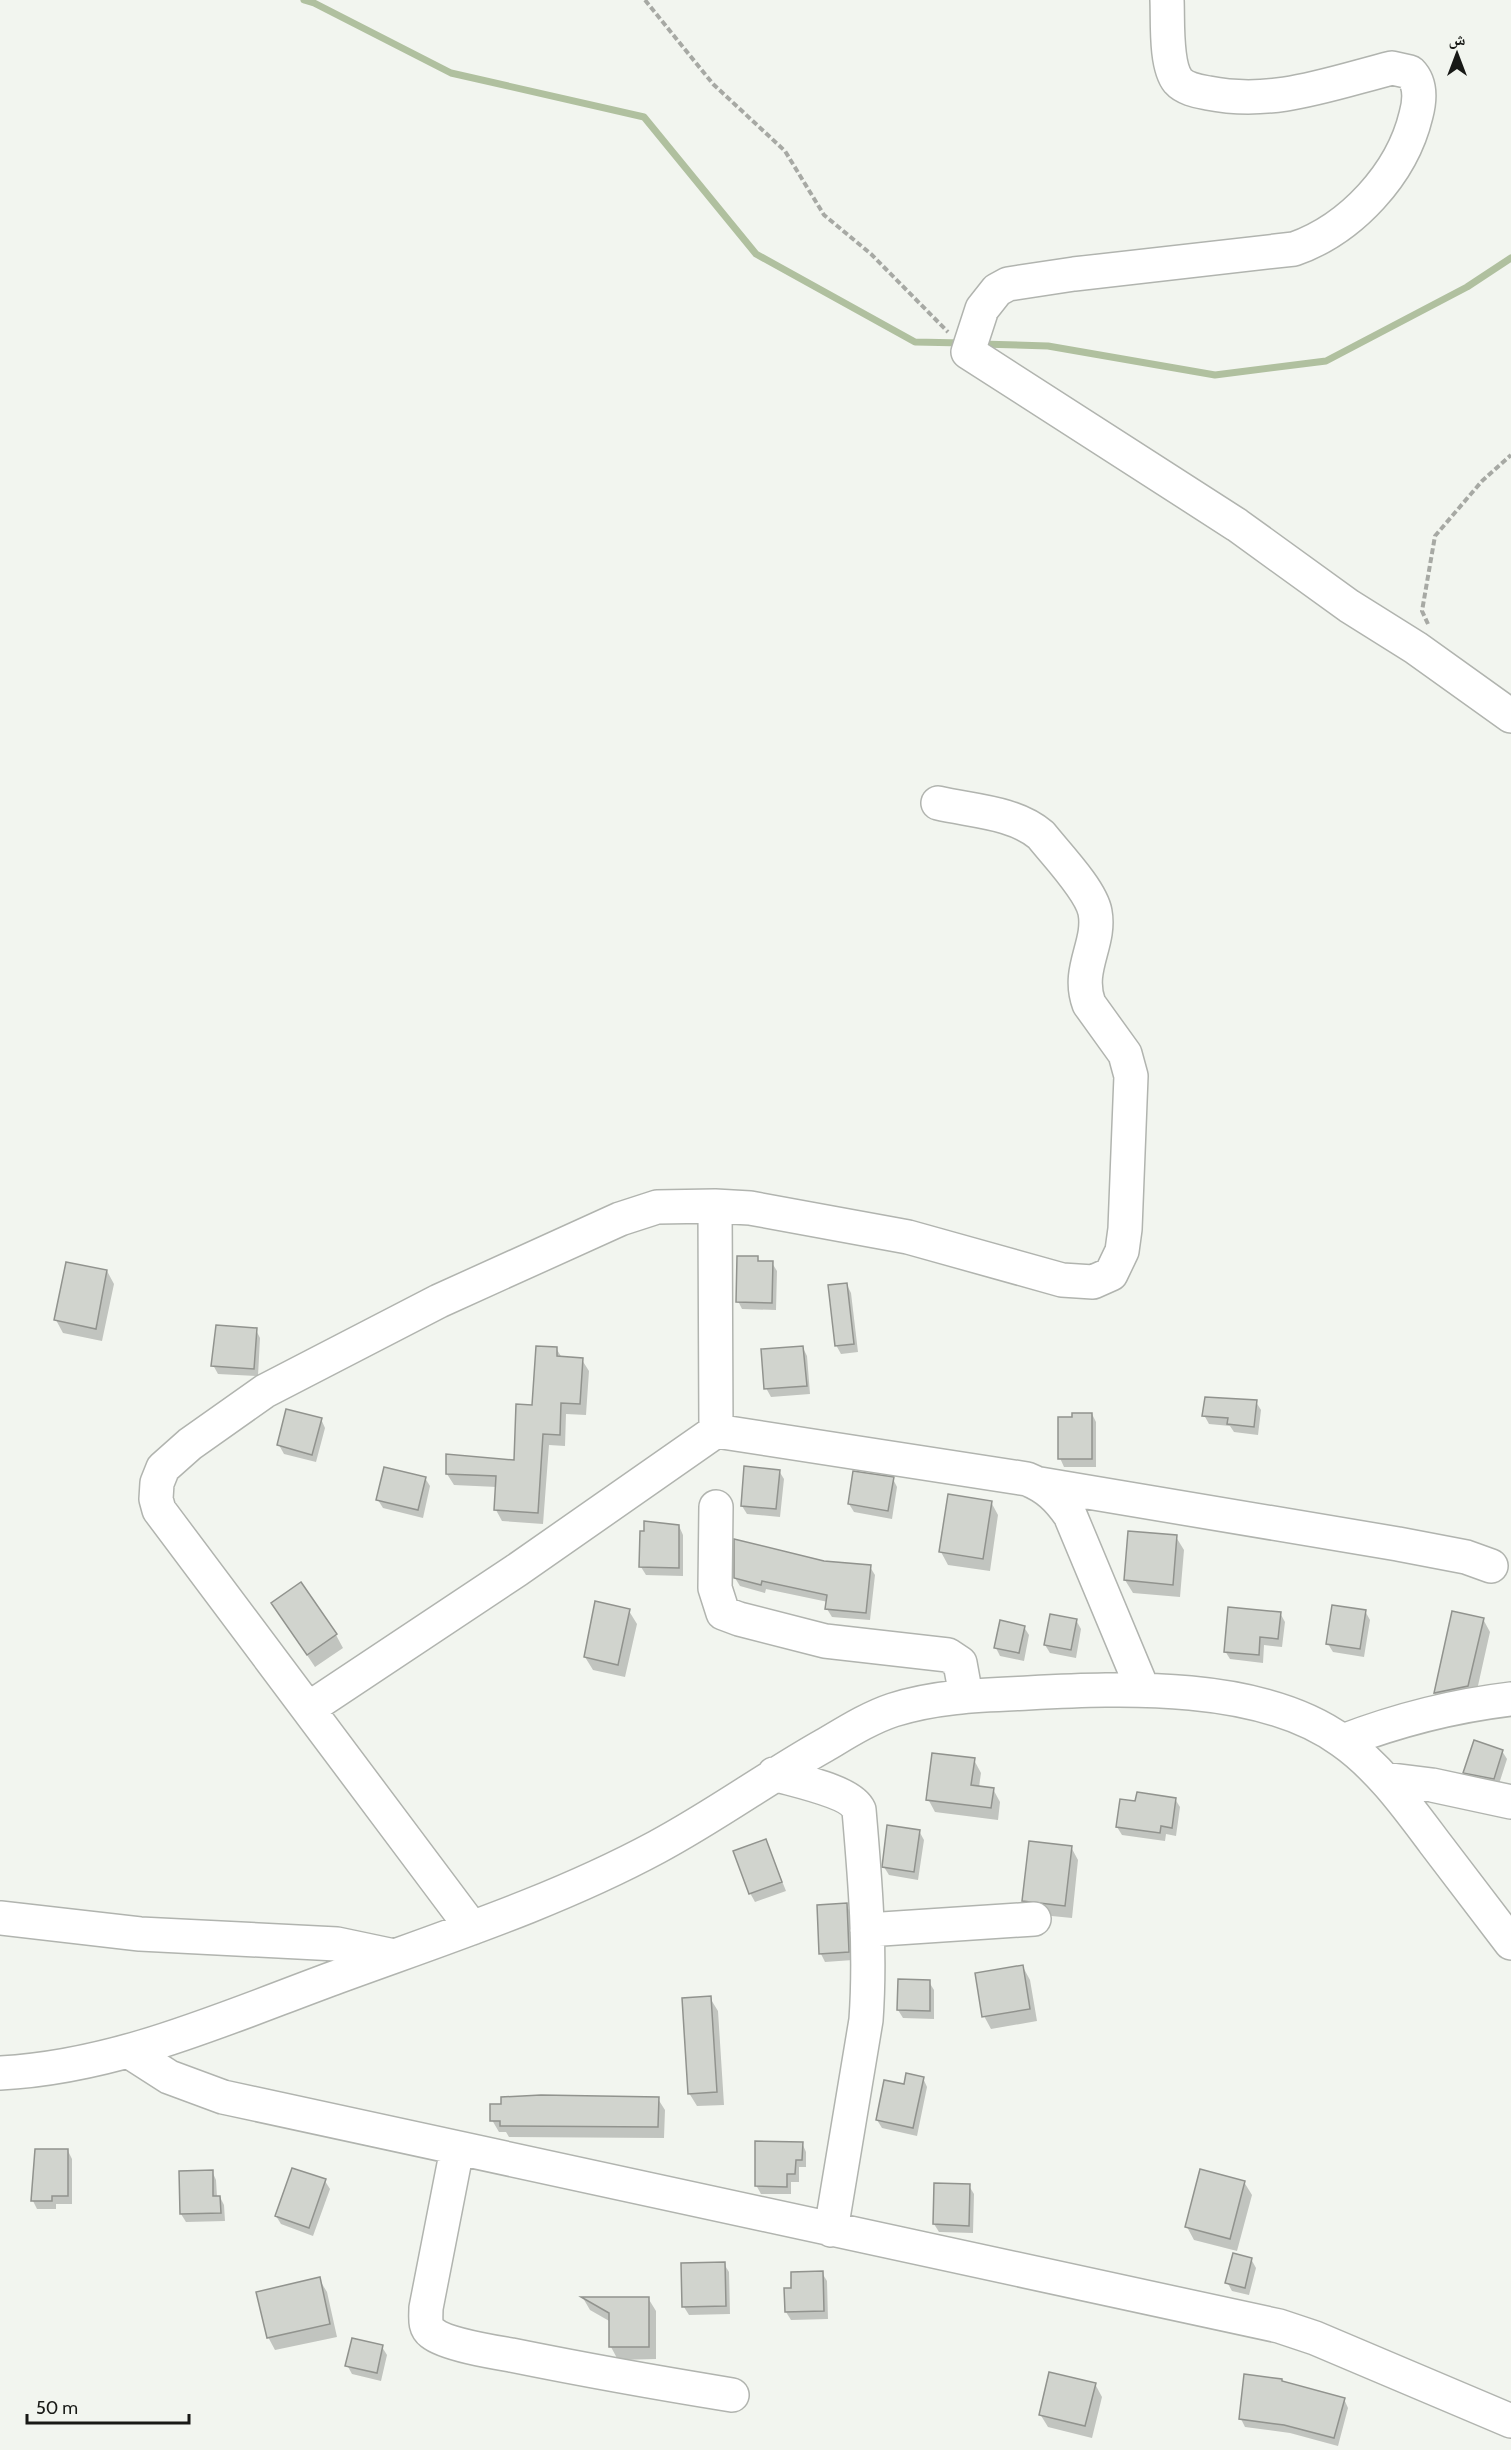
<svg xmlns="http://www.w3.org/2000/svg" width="1511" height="2450" font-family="Cabin,'Noto Naskh Arabic',sans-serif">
<rect width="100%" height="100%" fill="#f2f5ef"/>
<path fill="#0003" d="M757,1258l2,4 13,1 5,8 -1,39 -34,-1 -4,-8z
M107,1271l7,13 -12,57 -39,-8 -7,-13z
M847,1285l4,8 7,59 -17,2 -5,-9z
M256,1330l4,8 -2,38 -40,-2 -5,-9z
M556,1348l6,10 20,2 7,11 -3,44 -20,-1 -1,32 -16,-1 -6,79 -41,-3 -6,-11 1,-23 -43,-2 -7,-11 68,-12z
M803,1348l4,8 3,38 -39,3 -5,-9z
M1256,1402l5,8 -3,25 -24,-3 -4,-6 -21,-2 -5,-9z
M1092,1414l4,8v45h-32l-4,-9z
M321,1419l4,9 -9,34 -32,-8 -5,-9z
M779,1471l5,8 -4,38 -33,-3 -5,-8z
M425,1478l5,8 -7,32 -40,-10 -5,-8z
M893,1479l4,8 -5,32 -38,-7 -5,-8z
M991,1502l7,13 -8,56 -42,-6 -7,-13z
M679,1526l4,9v41l-37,-1 -5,-8z
M1176,1537l8,13 -4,47 -47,-4 -8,-13z
M824,1563l46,4 5,8 -5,45 -38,-3 -5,-8 1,-7 -62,-13 -1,4 -25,-7 -5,-8z
M629,1611l8,13 -12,53 -32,-7 -8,-13z
M1365,1611l5,9 -6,37 -31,-5 -5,-8z
M1280,1613l5,9 -3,25 -18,-2 -1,18 -33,-4 -5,-8z
M1453,1613l30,6 7,13 -15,67 -34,7 -7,-13z
M281,1616l55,19 7,13 -28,19z
M1076,1620l5,9 -5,29 -26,-5 -5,-8z
M1024,1627l5,8 -5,26 -24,-5 -4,-8z
M1502,1751l5,8 -9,28 -28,-6 -5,-9z
M974,1760l7,13 -2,14 14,2 7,13 -2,18 -63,-8 -7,-13z
M1175,1799l5,8 -4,29 -10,-2 -1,7 -43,-6 -5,-8 20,-24z
M919,1831l5,9 -6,40 -29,-5 -5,-8z
M766,1841l20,50 -31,11 -5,-9z
M1071,1847l7,13 -6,58 -41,-4 -7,-13z
M846,1905l5,8 2,47 -28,2 -4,-8z
M1023,1967l7,13 7,41 -46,8 -7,-13z
M929,1982l5,8v29l-31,-1 -5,-8z
M710,1998l8,13 6,94 -27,1 -8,-13z
M923,2078l4,9 -10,49 -35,-8 -5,-8z
M658,2099l7,11 -1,28 -155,-1 -3,-5h-7l-7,-12z
M802,2143l4,9v15h-7v15h-8v12h-30l-5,-9z
M68,2151l4,8v45h-16v5h-19l-4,-8v-27z
M212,2171l4,9 1,17h3l4,8 1,16 -39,1 -5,-8z
M325,2181l5,8 -17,47 -32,-12 -5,-8z
M1244,2182l8,13 -15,56 -43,-11 -7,-13z
M969,2186l5,8 -1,39 -34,-1 -5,-8z
M1251,2259l5,9 -7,27 -17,-4 -5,-9z
M724,2264l5,8 1,42 -41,1 -5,-8z
M822,2273l5,8 1,38 -37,1 -5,-8z
M319,2279l8,13 10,45 -62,13 -7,-13z
M583,2298h65l8,13v48l-38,1 -7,-13v-25l-21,-12z
M382,2347l5,8 -6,26 -29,-7 -5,-9z
M1281,2380l2,3 61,16 4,9 -10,38 -48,-13 -45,-6 -4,-8z
M1095,2384l7,13 -10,41 -44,-11 -8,-13z"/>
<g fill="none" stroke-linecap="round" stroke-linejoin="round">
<path stroke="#b0c09f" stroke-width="7" d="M304,0l10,3 137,70 193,44 112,137 159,88 48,1
M980,344l68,2 167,29 111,-14 141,-74 44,-29"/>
</g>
<path fill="#d1d4ce" stroke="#91938e" stroke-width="1.5" d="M737,1256h21v5h15l-1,42 -36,-1z
M66,1262l41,8 -11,59 -42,-9z
M847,1283l7,61 -19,2 -7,-61z
M216,1325l41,3 -3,41 -43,-3z
M536,1346l21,1v9l26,2 -3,46 -19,-1 -1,32 -17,-1 -5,79 -44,-3 2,-34 -50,-2v-20l68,6 2,-56 16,1z
M803,1346l4,40 -43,3 -3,-40z
M1205,1397l52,3 -3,27 -27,-3 1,-6 -26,-2z
M286,1409l36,9 -10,37 -35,-10z
M1072,1413h20v46h-34v-42h14z
M744,1466l36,4 -4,39 -35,-3z
M384,1467l42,10 -8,33 -42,-10z
M853,1471l41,6 -6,34 -40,-7z
M948,1494l44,7 -9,58 -44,-7z
M644,1521l35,4v43l-40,-1 1,-36h4z
M1128,1531l49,4 -4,50 -49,-5z
M734,1539l90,22 47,4 -5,48 -41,-4 2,-14 -65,-14 -1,4 -27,-7z
M301,1582l36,52 -30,21 -36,-52z
M595,1601l35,8 -12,56 -34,-8z
M1332,1605l34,5 -6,39 -34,-5z
M1228,1607l53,5 -3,27 -18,-2 -1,18 -35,-3z
M1452,1611l32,7 -16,68 -34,7z
M1050,1614l27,5 -6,31 -27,-5z
M1000,1620l25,6 -6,27 -25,-5z
M1474,1740l29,10 -9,29 -31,-6z
M932,1753l43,5 -4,27 23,3 -3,20 -65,-8z
M1137,1792l39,6 -4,30 -11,-2 -1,7 -44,-6 4,-28 15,2z
M887,1825l33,5 -6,42 -32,-5z
M766,1839l16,43 -33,12 -16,-43z
M1029,1841l43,5 -7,60 -43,-5z
M847,1903l2,49 -30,2 -2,-49z
M1023,1965l7,44 -48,8 -7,-44z
M898,1979l32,1v31l-33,-1z
M711,1996l6,96 -29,2 -6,-96z
M906,2073l18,4 -11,51 -37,-8 8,-40 20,4z
M541,2095l118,2 -1,30 -158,-1v-5h-10v-17h11v-7z
M755,2141l48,1 -1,18h-6l-1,14h-8v13l-32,-1z
M35,2149h33v47h-16v5h-21z
M292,2168l34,11 -17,49 -34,-12z
M1200,2169l45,12 -15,58 -45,-12z
M213,2170v26h7l1,17 -41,1 -1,-43z
M934,2183l36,1 -1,42 -36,-2z
M1233,2253l19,5 -7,30 -20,-5z
M725,2262l1,44 -44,1 -1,-44z
M823,2271l1,40 -39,1 -1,-24h7v-16z
M320,2277l10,47 -63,14 -11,-46z
M581,2297h68v50h-40v-34z
M352,2338l31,7 -6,28 -32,-7z
M1049,2372l47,11 -11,43 -46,-11z
M1244,2374l38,5v2l63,17 -11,40 -50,-13 -45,-6z"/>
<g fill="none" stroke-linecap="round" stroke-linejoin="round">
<g stroke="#b1b4af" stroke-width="36">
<path id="minor" d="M1167,0c1,20 -2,65 11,81 7,8 20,10 30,12 65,13 121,-9 184,-25l18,4c11,11 10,28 6,43 -14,59 -65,114 -122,134l-220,25 -66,10 -11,6 -15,19 -14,43 269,173 112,81 67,42 95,68
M715,1206l1,225
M1040,1484l358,60 68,13 25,9
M716,1507l-1,81 8,25 16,6 86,22 123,14 12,8 6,33
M308,1709l209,-139 199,-139 311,48c20,8 31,19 43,36l73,175
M1343,1741c55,-21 109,-35 168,-42
M774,1774c19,6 77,17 85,36 6,69 12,140 7,210l-35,210
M1384,1779l48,6 79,17
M0,1918l140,16 197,10 57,12
M472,1928l-313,-418 -3,-11 1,-16 6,-15 27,-24 75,-53 174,-90 181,-82 37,-12 58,-1 35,2 158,29 154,43 31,2 18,-8 11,-23 3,-22 6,-153 -6,-22 -36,-50c-13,-35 12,-60 6,-92 -4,-22 -39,-58 -54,-77 -27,-23 -69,-24 -103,-32
M867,1930l167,-11
M130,2052l39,25 54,20 1056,229 36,12 196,83
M0,2073c117,-6 225,-55 334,-95 109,-40 221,-76 323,-131 58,-31 111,-70 168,-102 22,-13 44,-27 68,-35 44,-14 89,-15 135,-17 95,-5 233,-11 314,48 37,26 65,65 92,101 25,33 51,67 77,101
M457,2149l-31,159c0,10 -2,19 6,25 13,11 61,19 79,22 74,15 147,28 221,40"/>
</g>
<path stroke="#a7a9a4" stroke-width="4" stroke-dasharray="6 3" stroke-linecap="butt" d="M645,0l68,84 72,67 39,64 47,39 77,78
M1428,624l-6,-13 13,-75 47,-55 29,-26"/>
<use href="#minor" stroke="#fff" stroke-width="33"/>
</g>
<g transform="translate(1457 54)" stroke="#f2f5ef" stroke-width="4.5" paint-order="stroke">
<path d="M0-4.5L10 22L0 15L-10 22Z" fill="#181916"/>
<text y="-9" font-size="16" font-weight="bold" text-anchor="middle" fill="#181916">ش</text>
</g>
<path d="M27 2414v9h162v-9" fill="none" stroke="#181916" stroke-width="3"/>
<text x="36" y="2414" font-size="18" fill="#181916" stroke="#f2f5ef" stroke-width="4.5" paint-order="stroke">50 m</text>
</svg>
